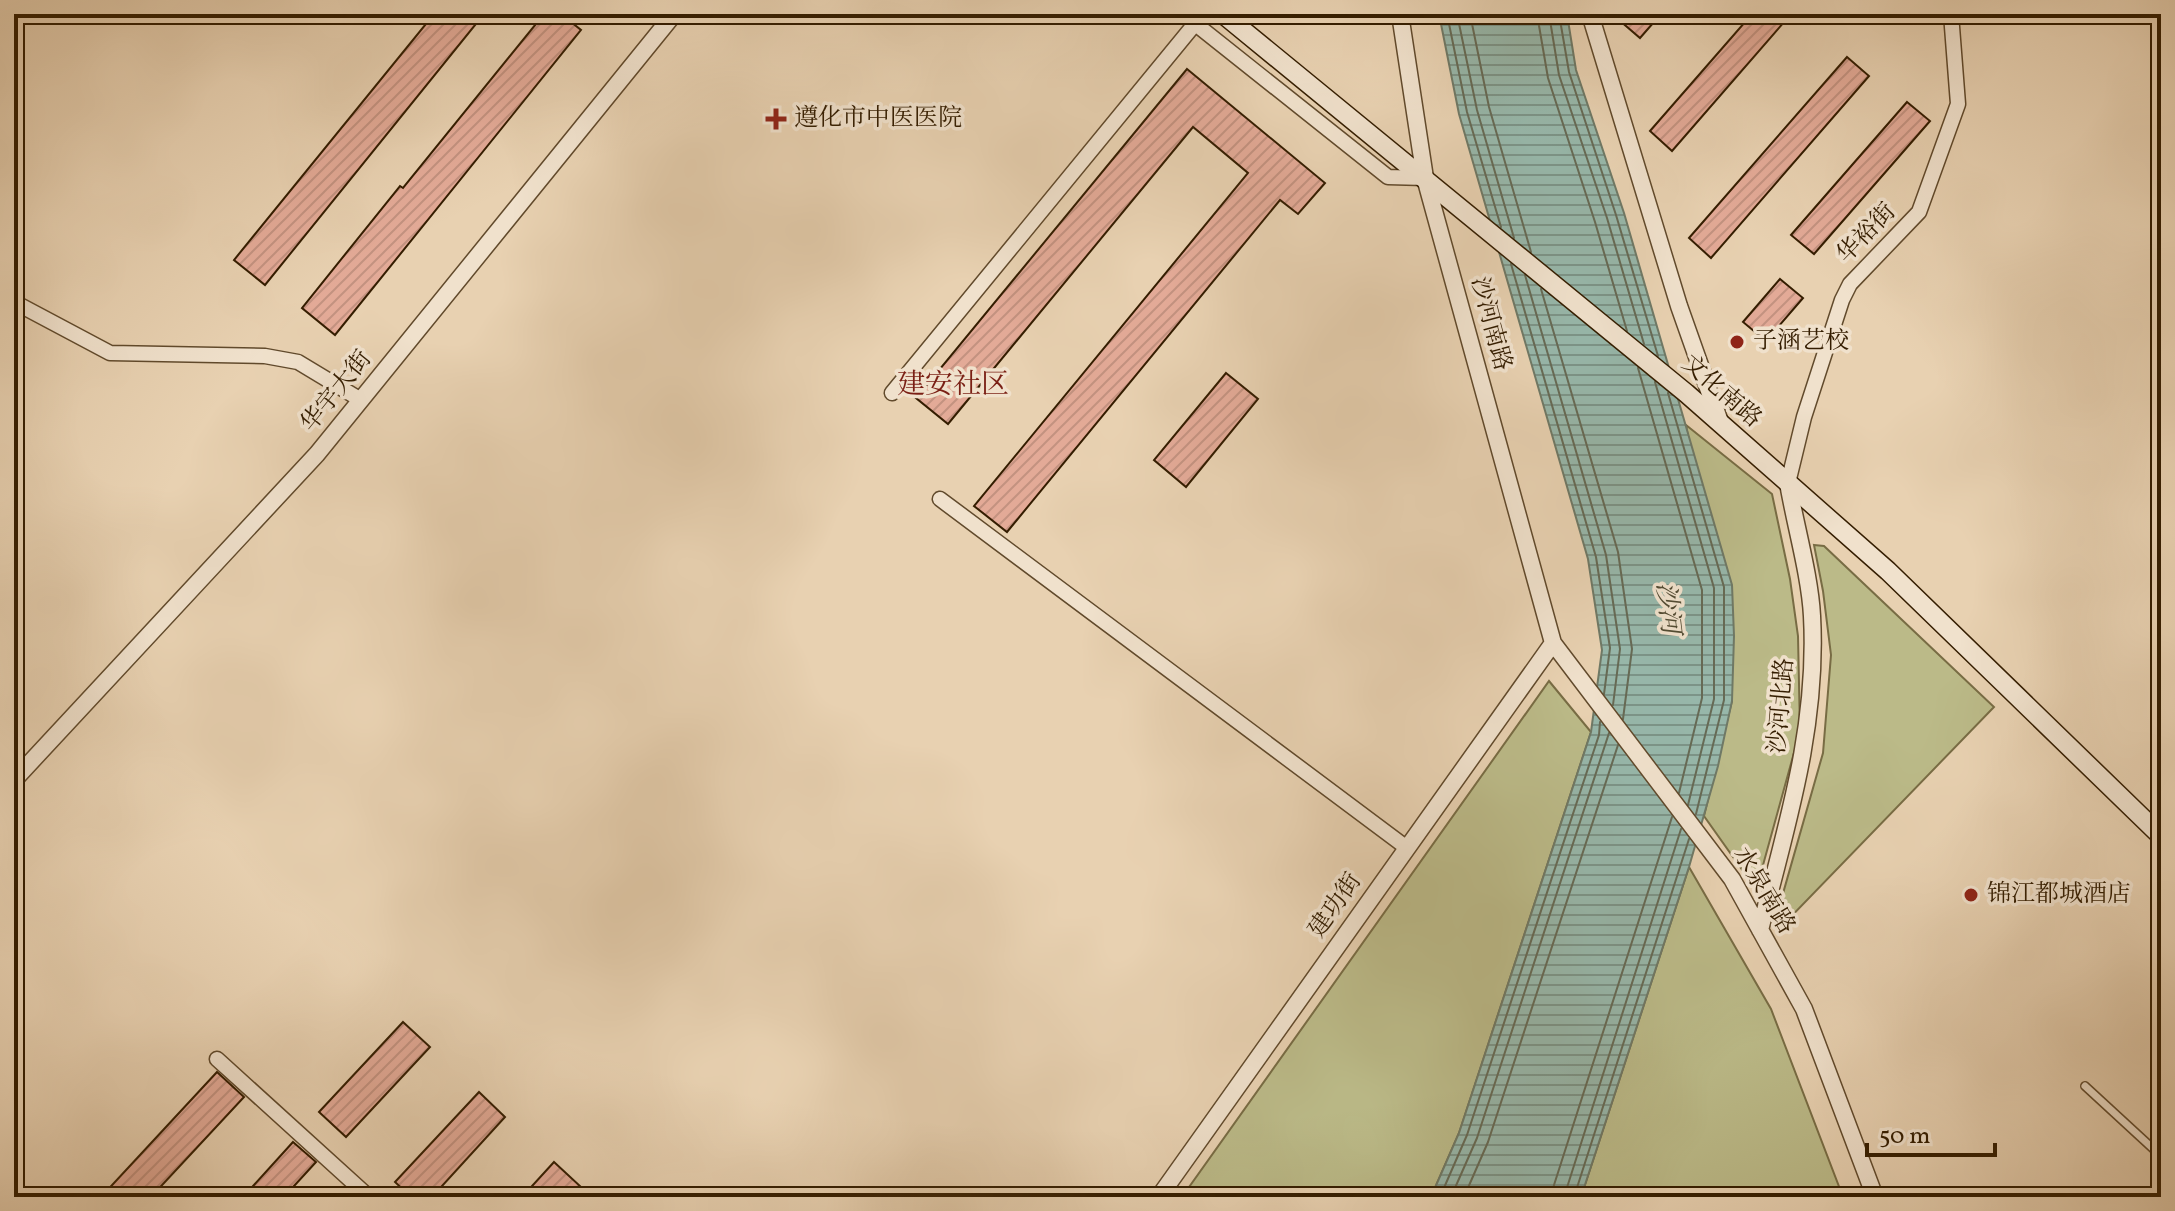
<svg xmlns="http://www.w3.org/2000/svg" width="2175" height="1211" font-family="Vollkorn,'Noto Serif SC',serif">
<defs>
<pattern id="water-rules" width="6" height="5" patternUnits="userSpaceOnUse" patternTransform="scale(2)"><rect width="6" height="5" fill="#97b7aa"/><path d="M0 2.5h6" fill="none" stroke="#7c9488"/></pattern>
<pattern id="building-hatch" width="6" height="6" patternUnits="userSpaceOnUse" patternTransform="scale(2)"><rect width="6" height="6" fill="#e3aa97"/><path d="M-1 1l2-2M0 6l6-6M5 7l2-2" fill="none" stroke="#c39280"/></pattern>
</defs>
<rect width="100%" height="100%" fill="#e8d1b1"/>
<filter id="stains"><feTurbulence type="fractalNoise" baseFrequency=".0025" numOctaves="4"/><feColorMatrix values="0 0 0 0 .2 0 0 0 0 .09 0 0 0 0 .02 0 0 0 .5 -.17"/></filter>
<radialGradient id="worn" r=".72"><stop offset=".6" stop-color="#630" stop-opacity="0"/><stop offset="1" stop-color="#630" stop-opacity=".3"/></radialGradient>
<path fill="#bbba88" stroke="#786c44" stroke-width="2" d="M1686,425l86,69 18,85 8,57 2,95 -40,145 -5,12 -51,-72 28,-115z
M1814,545l10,1 170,161 -214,221 -4,-10 47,-165 8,-98 -8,-64z
M1549,681l42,51 -132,401 -28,64h-249z
M1689,867l82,142 72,188h-262z"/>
<path fill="url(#water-rules)" stroke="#6f7966" stroke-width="2" d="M1439,14h128l9,56 48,143 108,372 2,51 -2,65 -14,65 -29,101 -108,330h-150l28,-64 132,-401 11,-82 -14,-91 -129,-445z"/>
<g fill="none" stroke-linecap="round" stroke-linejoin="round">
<path stroke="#666a55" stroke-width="2" d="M1447,14l20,98 34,115
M1457,14l20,96 37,128
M1470,14l19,93 42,145
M1537,14l11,64 47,144 32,109
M1549,14l10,61 48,143 37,126
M1559,14l10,58 47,143 42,141
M1511,264l85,293 14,91 -6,46
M1525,275l81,280 14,94 -7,56
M1541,289l77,263 14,97 -9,70
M1638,368l64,222v108l-23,95
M1655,382l59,206v111l-26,106
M1668,393l56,194v113l-28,114
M1440,1197l27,-62 132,-400 1,-13
M1451,1197l26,-59 132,-405
M1464,1197l24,-55 130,-397
M1552,1197l2,-12 118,-368
M1564,1197l117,-368
M1574,1197l115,-358"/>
</g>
<path fill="url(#building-hatch)" stroke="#341d00" stroke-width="2" d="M434,14h50l-219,271 -31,-25z
M544,14h17l20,16 -246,305 -33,-27 98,-122 3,2z
M1612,14h49l-21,24z
M1752,14h39l-119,137 -22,-20z
M1847,57l22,19 -158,182 -22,-20z
M1187,69l138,114 -27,31 -18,-14 -273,332 -33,-26 274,-333 -55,-46 -245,297 -32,-26z
M1907,102l23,19 -116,133 -23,-19z
M1780,279l23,19 -37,43 -23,-19z
M1226,373l32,26 -72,88 -32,-27z
M403,1022l27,25 -84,90 -27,-25z
M217,1072l27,25 -93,100h-50z
M479,1092l26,25 -73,80h-21l-16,-15z
M293,1142l23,20 -32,35h-41z
M554,1162l27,25 -9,10h-50z"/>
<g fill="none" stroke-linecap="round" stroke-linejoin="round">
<g stroke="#614a2c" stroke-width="10">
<path id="service" d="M2085,1086l76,70"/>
</g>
<g stroke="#614a2c" stroke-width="17">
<path id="minor" d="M1183,14l205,163 37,1
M14,302l96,51 155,3 33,6 63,38
M892,393l311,-379
M1788,483l16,-66 38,-117 8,-16 69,-72 39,-108 -7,-90
M940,499l467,349
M217,1059l152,138"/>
</g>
<g stroke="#614a2c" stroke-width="19">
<path id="tertiary" d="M1400,14l25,164 128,465 179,236 72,130 71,188
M1590,14l89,292 41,116
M14,780l303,-326 357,-440
M1760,930c27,-106 58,-204 52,-314 -2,-40 -17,-92 -24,-133
M1159,1197l394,-554"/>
</g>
<g stroke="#341d00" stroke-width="21">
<path id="secondary" d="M1223,14l463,379 202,178 273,265"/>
</g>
<use href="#service" stroke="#f0e1cc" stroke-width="7"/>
<use href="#minor" stroke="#f0e1cc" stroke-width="14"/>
<use href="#tertiary" stroke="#f0e1cc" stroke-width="16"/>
<use href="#secondary" stroke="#f0e1cc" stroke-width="18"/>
</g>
<g fill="#8f2418" stroke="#f0e1cc" stroke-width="3">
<path d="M772 107h8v8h8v8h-8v8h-8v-8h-8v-8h8z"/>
<circle cx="1737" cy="342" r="8"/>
<circle cx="1971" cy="895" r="8"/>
</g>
<g text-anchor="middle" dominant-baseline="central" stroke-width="7" stroke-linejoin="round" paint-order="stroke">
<g font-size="24" fill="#341d00" stroke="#f0e1cc" text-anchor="start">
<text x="794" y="119">遵化市中医医院</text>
<text x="1753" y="342">子涵艺校</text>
<text x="1987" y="895">锦江都城酒店</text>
</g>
<g font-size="24" fill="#341d00" stroke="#f0e1cc">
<text transform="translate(1867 234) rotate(-46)">华裕街</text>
<text transform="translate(1490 324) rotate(75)">沙河南路</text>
<text transform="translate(337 392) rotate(-51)">华宇大街</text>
<text transform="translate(1721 392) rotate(41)">文化南路</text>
<text transform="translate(1782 706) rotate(-85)">沙河北路</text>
<text transform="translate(1763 891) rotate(59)">水泉南路</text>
<text transform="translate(1336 906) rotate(-55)">建功街</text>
</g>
<g font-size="26" font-style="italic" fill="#524b33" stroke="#f0e1cc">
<text transform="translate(1667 608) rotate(83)">沙河</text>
</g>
<g font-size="28" fill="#7a1f14" stroke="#f0e1cc">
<text x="953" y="385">建安社区</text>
</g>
</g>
<rect width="2175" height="1211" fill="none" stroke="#e8d1b1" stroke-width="48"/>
<rect x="16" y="16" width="2143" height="1179" fill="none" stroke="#341d00" stroke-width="4"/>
<rect x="24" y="24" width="2127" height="1163" fill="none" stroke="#341d00" stroke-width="2"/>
<path d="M1867 1143v12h128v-12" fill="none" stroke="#341d00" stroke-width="4"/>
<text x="1879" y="1143" font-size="24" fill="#341d00" stroke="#f0e1cc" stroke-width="6" paint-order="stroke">50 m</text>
<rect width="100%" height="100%" filter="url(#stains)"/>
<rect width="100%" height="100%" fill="url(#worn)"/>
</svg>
